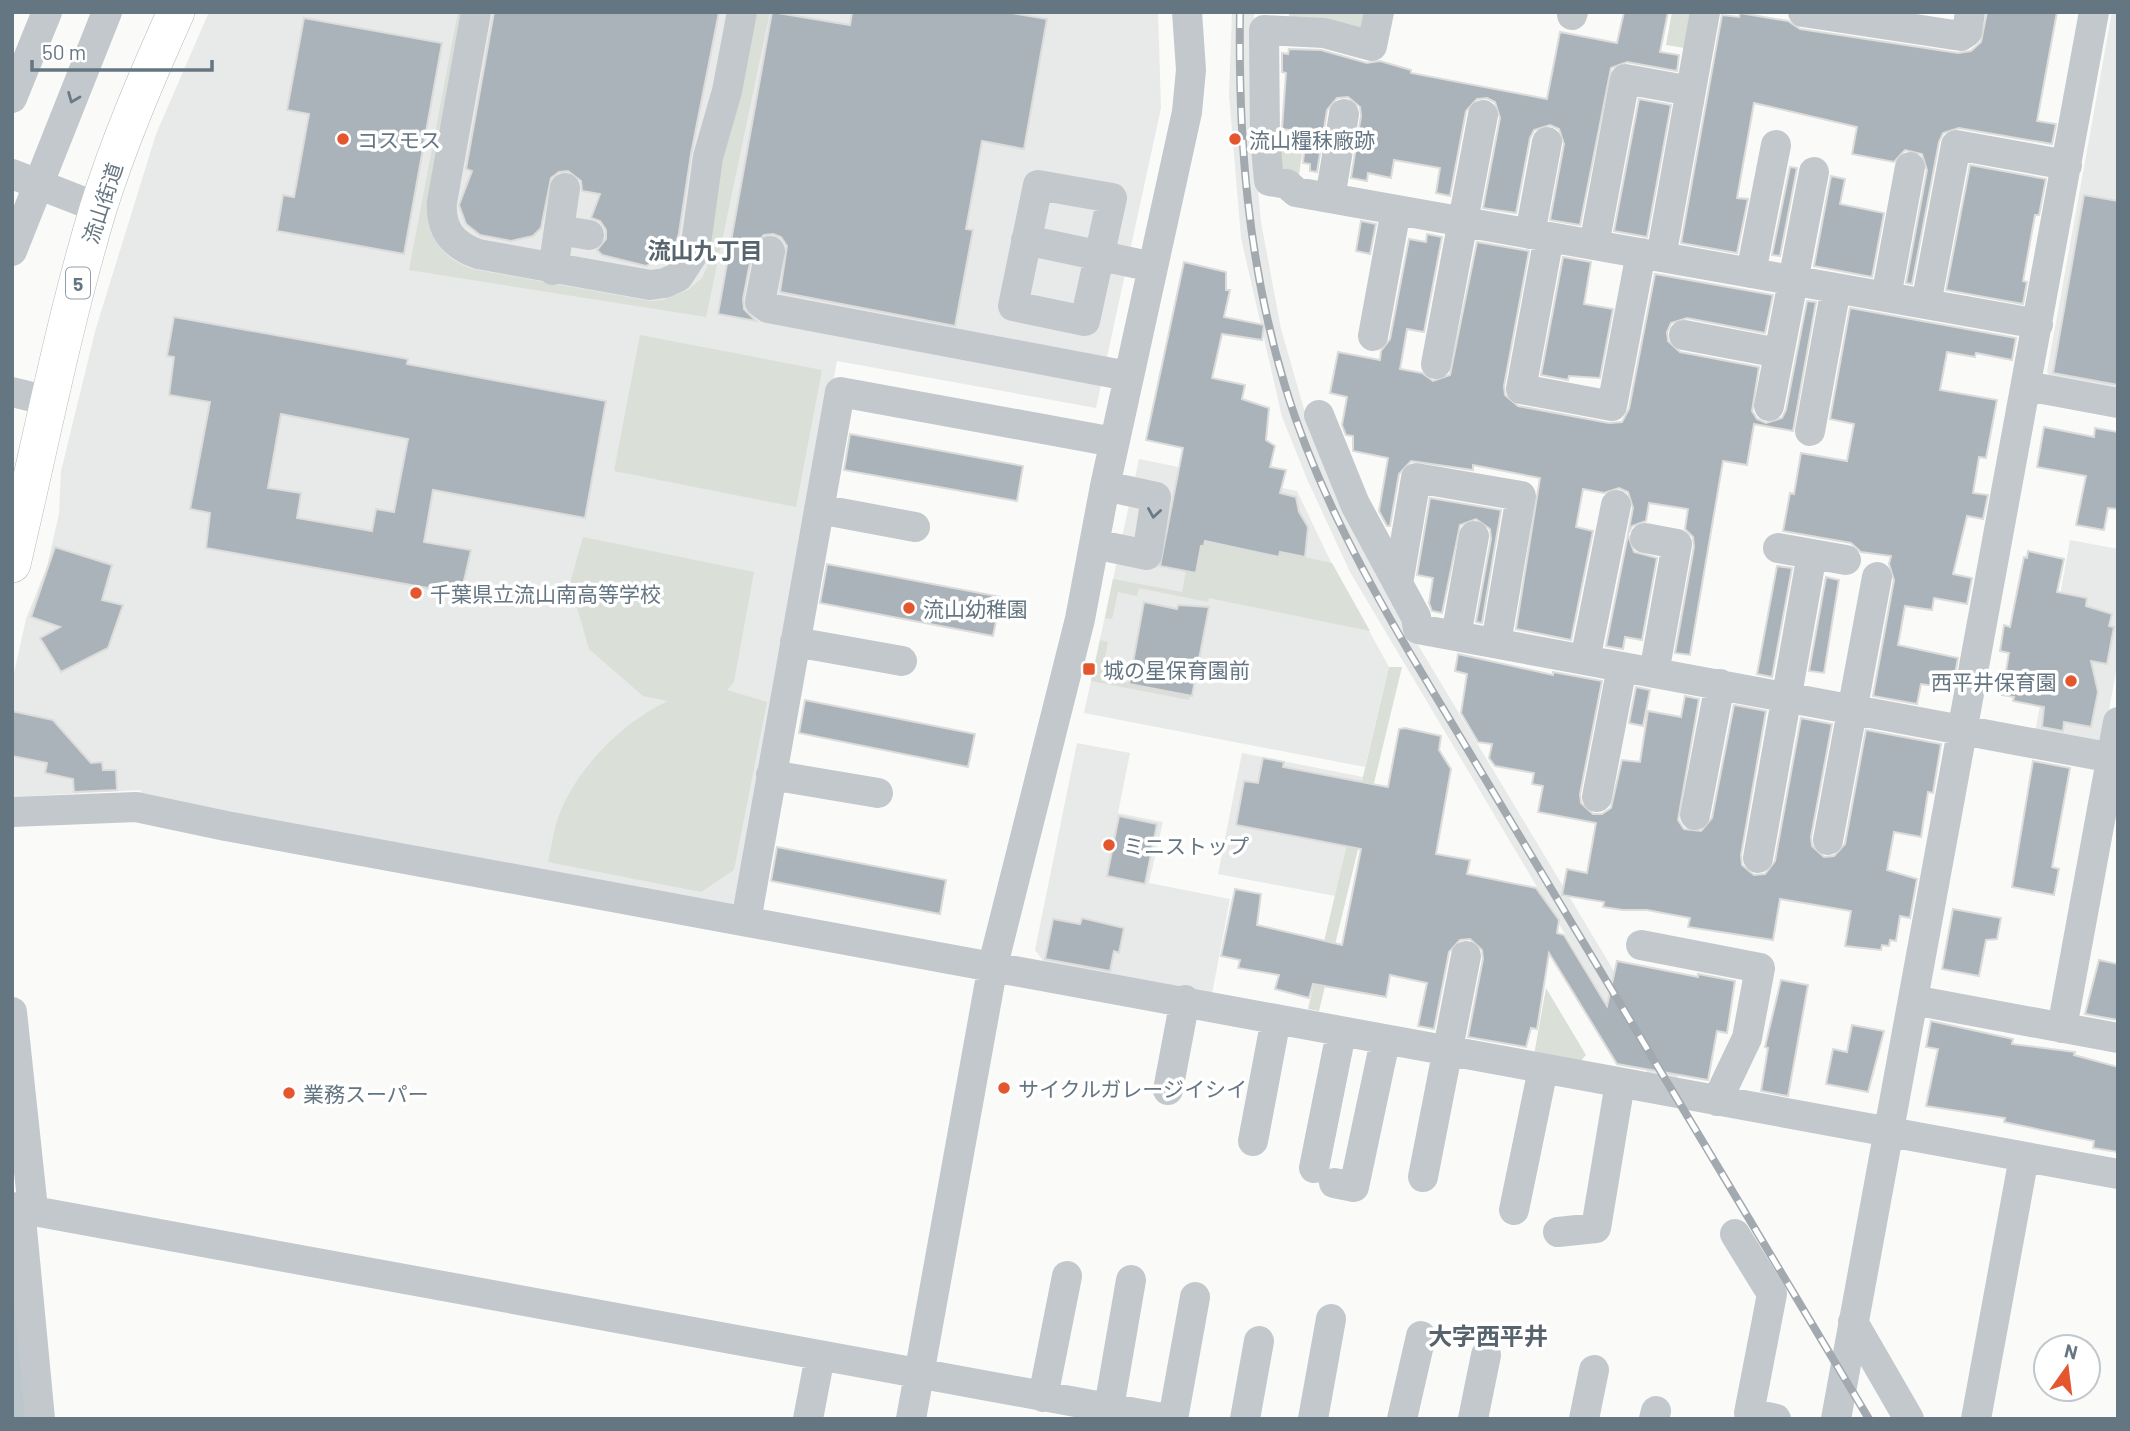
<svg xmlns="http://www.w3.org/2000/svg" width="2130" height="1431" font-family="Barlow,'Noto Sans JP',sans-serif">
<rect width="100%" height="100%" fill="#fafaf8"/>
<path fill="#e8e9e9" d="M209,12h949l3,96 -65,300 -259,-47 -98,548 -599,-108 1,-11 -129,7v-115l14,-63 21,-53 12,-52 2,-43 35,-143 60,-194z
M1232,12h22l2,156 5,54 20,107 27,94 89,187 283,471 -30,-4 -300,-505 -43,-93 -25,-62 -41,-179 -12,-143z
M2112,12h6v380l-65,-12 -6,-8z
M1139,459l158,32 33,69 59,107 -24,100 -281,-54z
M2070,540l48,9v112l-14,76 -9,6 -60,-10z
M1077,743l53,10 -12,60 45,9 -14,61 81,16 -18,95 -168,-32 -9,-12z
M1242,753l121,24 -28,119 -117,-22z"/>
<path fill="#dadfd7" d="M458,12h6l-36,211c7,24 20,37 44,46l178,32 13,-1 25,-10 14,-12 6,-14 4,-53 8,-43 34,-156h16l-64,305 -297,-47z
M1289,12l79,1 -2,13 -10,5 -67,-12z
M1672,12h26l-7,37 -25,-4z
M1275,137l29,4 -5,34c-24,-4 -22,-17 -24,-38z
M640,335l182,35 -26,137 -182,-36z
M583,537l171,35 -20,110 -7,8 40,12 -33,168 -33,22 -153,-30c4,-16 6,-36 13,-52 20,-46 62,-88 107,-109l-25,-5 -54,-47 -19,-66z
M1205,541l73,16 3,-5 51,11 38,68 -161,-33 -1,4 -69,-14 -2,8 -19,-4 -6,27 -7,-1 8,-39 69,13 4,-21 10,2 5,-27z
M1100,640l8,2 -7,35 89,18 -1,5 -98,-19z
M1389,667h13l-83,344 -11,-2z
M1546,988l40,67 -7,8 -45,-8z"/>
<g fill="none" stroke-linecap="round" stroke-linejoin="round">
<path stroke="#bbc7cb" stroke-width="44" d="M12,1277l12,142"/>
</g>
<path fill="#aab3b9" stroke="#dcdcda" stroke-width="2" fill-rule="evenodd" d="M494,12h225l-28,142 -12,79 -5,17 -8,8 -20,8 -44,-11 -5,-5 9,-11v-9l-6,-9 -9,-3 9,-24 -18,-3 -1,-10 -13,-10 -9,1 -8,6 -10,50 -8,8 -22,5 -31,-6 -14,-11 -7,-19 13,-34 -6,-2z
M772,12l78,13 2,-13h154l41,7 -23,130 -42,-8 -16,88 7,1 -18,96 -175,-34 7,-46 -6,-9 -8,-3 -9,1 -11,12 -10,52 1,10 12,12 -38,-7z
M1624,12h44l-8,40 19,3 -2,16 -50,-9 -16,6 -31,157 -30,-5 14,-76 -5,-15 -9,-4 -16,5 -4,8 -14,75 -33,-5 17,-90 -5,-16 -8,-4 -10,1 -11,12 -16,85 -14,-3 4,-25 -46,-8 -3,18 -23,-5 -1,8 -16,-3 10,-62 -1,-9 -12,-10 -11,1 -10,12 -10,62 -7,-1v-7l-7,-1 3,-31 -24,-3 4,-56 -4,-1v-19l6,1 1,-5 32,1 46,13 13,-2 31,9v3l136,26 13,-67 57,11z
M1987,12h70l-20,109 19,3 -4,20 -93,-16 -16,5 -4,9 -27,142 -6,-1 21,-113 -5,-16 -17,-4 -11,12 -42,-8 5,-27 -103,-24 -17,95 11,1 -11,54 -56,-10 41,-228 17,2 1,-4 48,8 12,8 158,24 13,-2 10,-9z
M304,18l138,25 -38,211 -127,-23 6,-36 11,2 15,-83 -22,-4z
M1639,99l32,6 -24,132 -33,-6z
M1970,165l76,14 -7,36h-4l-12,66 4,1 -4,22 -77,-14z
M1790,167l7,1 -17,88 -8,-1z
M1831,176l14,3 -5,25 44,9 -12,64 -58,-11z
M2084,195l34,6v184l-65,-12z
M1361,221l15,3 -6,30 -14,-3z
M1427,234l15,3 -18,95 -17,-3 -7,40 22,4 11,8 17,-6 27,-133 52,9 -25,135 1,9 13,11 91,17 13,-1 7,-13 26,-135 118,21 -8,38 -78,-15 -16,5 -4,9 1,9 12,11 79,15 -7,44 5,8 9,4 16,-5 4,-8 21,-109 9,1 -23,129 -39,-7 -7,41 -24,-4 -33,194 -15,-2 19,-106 -1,-10 -8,-8 3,-20 -39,-6 -3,18 -14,5 -4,8 5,-26 -5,-16 -9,-4 -15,5 -21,-4 -7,38 17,4 -22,109 -55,-11 24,-151 -67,-13v5l-62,-9 -12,13 -9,52h-3l-8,-15 9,-53 -35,-7v-15l-7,-1 -4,-10 5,-28 -17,-4 8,-41 42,8 1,-9 9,-12 19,-100 17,3z
M1563,257l28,5 -7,42 29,5 -13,69 -31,-2 -1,4 -27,-5z
M1184,262l42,10v18h4l-6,27 40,8 -2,15 -40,-6 -10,44 33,7 -3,14 27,9 -3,32 9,6 -5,21 16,3 -6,23 16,4 3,15 9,15 -3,30 -25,-5 -1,5 -74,-16 -1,5h-3l-5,27 -36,-7 23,-118 -37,-8z
M1850,308l166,30 -4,22 -36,-7 -1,4 -28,-5 -7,38 57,10 -11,58 -7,-1 -6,36 15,2 -5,24 -16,-3 -14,58 19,4 -5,26 -33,-6 -2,12 -27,-4 -7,39 60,13 -5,27 -4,-1v4l-28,-4 -4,20 -44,-8 21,-116 -5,-16 2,-8 -30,-4 -10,-9 -68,-12 7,-38 4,1 7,-41 46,8 7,-37 -24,-5z
M174,317l234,42 -1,5 199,37 -21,117 -152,-28 -9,52 47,8 -10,44 -255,-46 4,-35 -20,-4 20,-107 -41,-7 5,-38 -7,-1zM281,414l127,25 -14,73 -18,-3 -4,22 -75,-13 4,-25 -33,-5z
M2044,427l50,10 1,-9 23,4v77l-10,-1 -4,22 -28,-5 10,-49 -49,-9z
M850,434l173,32 -6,35 -173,-31z
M1430,498l71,12 -19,113 -6,-1 15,-83 -1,-10 -14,-10 -16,6 -18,88 -10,-2 -3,-8 4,-25 -16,-3z
M1628,535l6,17 23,6 -15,82 -17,-3 -2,12 -17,-3z
M55,547l57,18 -10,35 21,5 -15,43 -47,24 -21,-34 20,-11 -29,-10z
M2028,551l36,8 -7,33 30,6 -1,8 26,8 -3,12 5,1 -7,37 -16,-3 7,31 -7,35 -27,-5 -1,9 -21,-4 2,-20 -31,-6 1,-4 -12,-2 7,-42 -9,-2 4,-26 6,2 14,-70 3,1z
M827,564l174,33 -8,39 -173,-33z
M1777,566l15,2 -20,109 -15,-3z
M1826,577l13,3 -15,93 -15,-2z
M1144,602l33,7 1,-4 31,2 -17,89 -63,-12z
M1458,654l95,21v-3l49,9 -22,113 1,9 12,11h9l9,-6 11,-48 18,2 8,-51 33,6 4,-21 14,3 -21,121 6,9 17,2 11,-13 22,-113 32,6 -25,144 1,10 12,10 11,-1 10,-13 26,-143 31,6 -21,113 1,9 12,11 10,-1 11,-12 21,-114 75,14 -8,49 -5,-1 -7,45 -27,-5 -7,38 30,9 -7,39 -10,-2 -4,25 -6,-1 -1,6 -7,-1 -1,5 -36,-4 6,-35 -71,-12 -7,41 -85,-13 2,-9 -43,-8h-24l-20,-3 1,-5 -42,-7 5,-26 20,4 9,-50 -58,-11 5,-26 -11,-2 2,-11 -39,-7 -6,-8 3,-14 -14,-2 -17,-29 6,-39 -12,-3z
M1636,687l14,3 -7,36 -14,-3z
M805,700l170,34 -7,33 -169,-34z
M12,711l41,9 38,43 11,-1 1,8h13l1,20 -43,2 -1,-13 -28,-6 2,-10 -35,-7z
M1405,728l36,8 -2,14 12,19 -15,85 34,6 -3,14 69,14 23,32 -2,13 7,2 43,71 10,-45 81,16v-3l37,7 -8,52 -10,-2 -9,49 -91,-16 -68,-111 -12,76 -6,-1 -5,19 -58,-10 15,-78 -1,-9 -12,-11 -10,1 -11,12 -15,77 -16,-3 9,-43 -37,-8 -4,22 -73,-13 -4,14 -34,-9 4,-14 -41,-7 2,-8 -19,-4 14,-67 26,5 -4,31 85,20 19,-96 -125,-24 8,-44 14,2 5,-25 21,4 -1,5 105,20 11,-58z
M2033,761l37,7 -18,99 7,2 -5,26 -42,-8z
M1119,816l38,8 -12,60 -38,-8z
M777,847l169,33 -6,34 -169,-33z
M1953,909l48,9 -4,21 -11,1 -7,36 -37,-7z
M1082,918l42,10 -5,25 -5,-2 -4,20 -65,-12 8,-40 27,5z
M2099,960l19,4v56l-33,-6z
M1781,980l27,5 -20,111 -27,-5 7,-43 -3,-1z
M1931,1021l82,18 -1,5 63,8 -1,3 44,12v85l-25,-4 1,-7 -90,-19 1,-4 -79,-12 12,-57 -12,-2z
M1852,1025l32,6 -16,61 -42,-8 7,-35 14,3z"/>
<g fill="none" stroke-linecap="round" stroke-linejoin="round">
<g stroke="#b5babe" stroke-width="38">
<path id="major" d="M12,564c28,-118 51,-238 86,-355 21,-67 49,-132 78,-197"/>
</g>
<path stroke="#c3c8cc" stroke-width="30" d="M476,12l-34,190c-2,28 11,43 36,52l172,31 15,-2 13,-6 17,-26 13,-94 19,-66 15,-79
M1379,12l-7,34 -48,-13 -60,-3 1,107 4,44 18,3 9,8 742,132
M1803,12l158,24 6,-4 3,-20
M1572,15l1,-3
M12,98l35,-86
M12,174l87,34
M1038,185l74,13 -27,123 -72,-15z
M1330,198l14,-84
M559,230l30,5
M1530,234l17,-92
M1549,237l-28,152 91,17 29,-153
M1026,240l127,27
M1594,245l31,-166 66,12
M12,251l95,-239
M770,251l-10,51 8,6 360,68
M1661,257l44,-245
M553,270l12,-82
M1751,273l25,-128
M1886,297l24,-130
M1926,304l30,-159 111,20
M1684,335l95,18
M1373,336l23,-126
M1436,364l47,-249
M2027,386l91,17
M12,392l37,9
M1769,406l45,-234
M1319,415l36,89 61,113 2,12 700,130
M1810,431l26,-143
M819,509l96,18
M1645,538l32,6 -23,129
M1094,544l53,11 9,-58 -51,-11
M1778,548l68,12
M1398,584l18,-106 105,18 -25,147
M1456,636l18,-100
M795,642l107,19
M1585,660l31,-155
M771,775l107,18
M1597,797l25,-130
M12,812l124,-5 90,19 1892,348
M1695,815l25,-131
M1828,840l49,-263
M1758,858l54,-304
M746,921l94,-529 274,50
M1641,945l119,23 -13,70 -30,63
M1913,1000l205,38
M12,1012l21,197
M2062,1028l56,-306
M1168,1090l17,-90
M1253,1141l23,-122
M1314,1168l27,-135
M1423,1177l43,-221
M1334,1183l20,4 31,-146
M12,1207l1156,212
M20,1208l20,211
M1514,1210l29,-141
M1558,1232l38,-4 24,-145
M1735,1234l37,60 -23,119 27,6
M1853,1322l56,97
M1043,1397l24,-121
M808,1419l12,-63
M911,1419l82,-454 87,-346 25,-133 82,-374 4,-42 -4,-58
M1107,1419l24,-139
M1173,1419l22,-122
M1245,1419l14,-78
M1313,1419l18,-100
M1402,1419l19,-83
M1473,1419l13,-64
M1584,1419l10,-49
M1654,1419l2,-8
M1836,1419l258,-1407
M1976,1419l48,-262"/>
<use href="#major" stroke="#fff" stroke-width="37"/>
<g stroke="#a2aab0" stroke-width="8">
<path id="rail" d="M1240,12c-2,127 8,252 45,374 28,93 74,180 123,264l461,769"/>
</g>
<use href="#rail" stroke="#fff" stroke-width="5" stroke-dasharray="16" stroke-linecap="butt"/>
</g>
<defs><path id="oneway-chevron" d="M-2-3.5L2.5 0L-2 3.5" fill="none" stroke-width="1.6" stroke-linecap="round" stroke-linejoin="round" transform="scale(1.75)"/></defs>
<g stroke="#6a7a87">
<use href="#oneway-chevron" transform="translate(73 98) rotate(112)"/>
<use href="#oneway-chevron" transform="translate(1154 513) rotate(99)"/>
</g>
<g fill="#e4572e" stroke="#fff" stroke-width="2.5">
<circle cx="343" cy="139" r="7"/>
<circle cx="1235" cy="139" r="7"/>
<circle cx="416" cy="593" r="7"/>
<circle cx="909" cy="608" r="7"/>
<rect x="1082" y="662" width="14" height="14" rx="3.5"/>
<circle cx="2071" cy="681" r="7"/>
<circle cx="1109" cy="845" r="7"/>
<circle cx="1004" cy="1088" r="7"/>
<circle cx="289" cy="1093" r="7"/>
</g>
<g text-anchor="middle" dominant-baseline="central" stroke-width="7" stroke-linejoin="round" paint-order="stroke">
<rect fill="#fff" stroke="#939fa8" stroke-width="2" x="66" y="267.5" width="24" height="31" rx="5"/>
<g font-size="19" font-weight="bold" fill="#657683">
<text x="78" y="283">5</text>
</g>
<g font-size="21" fill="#657683" stroke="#fff" text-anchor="start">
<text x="357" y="139">コスモス</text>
<text x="1249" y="139">流山糧秣廠跡</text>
<text x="430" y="593">千葉県立流山南高等学校</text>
<text x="923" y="608">流山幼稚園</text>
<text x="1103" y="669">城の星保育園前</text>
<text x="2057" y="681" text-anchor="end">西平井保育園</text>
<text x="1123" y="845">ミニストップ</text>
<text x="1018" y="1088">サイクルガレージイシイ</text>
<text x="303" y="1093">業務スーパー</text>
</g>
<g font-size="21" fill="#657683" stroke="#fff">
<text transform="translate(102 203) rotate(-72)">流山街道</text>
</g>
<g font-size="23" font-weight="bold" fill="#57646e" stroke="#fff">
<text x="705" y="250">流山九丁目</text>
</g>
<g font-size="24" font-weight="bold" fill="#57646e" stroke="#fff">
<text x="1488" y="1335">大字西平井</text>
</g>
</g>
<rect width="2130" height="1431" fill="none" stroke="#657683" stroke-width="28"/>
<g transform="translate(2067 1368) rotate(14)"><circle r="33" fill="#ffffff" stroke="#c1c8cd" stroke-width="2"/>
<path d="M0-5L12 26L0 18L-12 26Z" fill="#e4572e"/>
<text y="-10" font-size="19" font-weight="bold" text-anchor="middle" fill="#657683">N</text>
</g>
<path d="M32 60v10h180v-10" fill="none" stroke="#657683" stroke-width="3.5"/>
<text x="42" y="60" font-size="21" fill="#657683" stroke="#ffffff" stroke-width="5" paint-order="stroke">50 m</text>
</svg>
